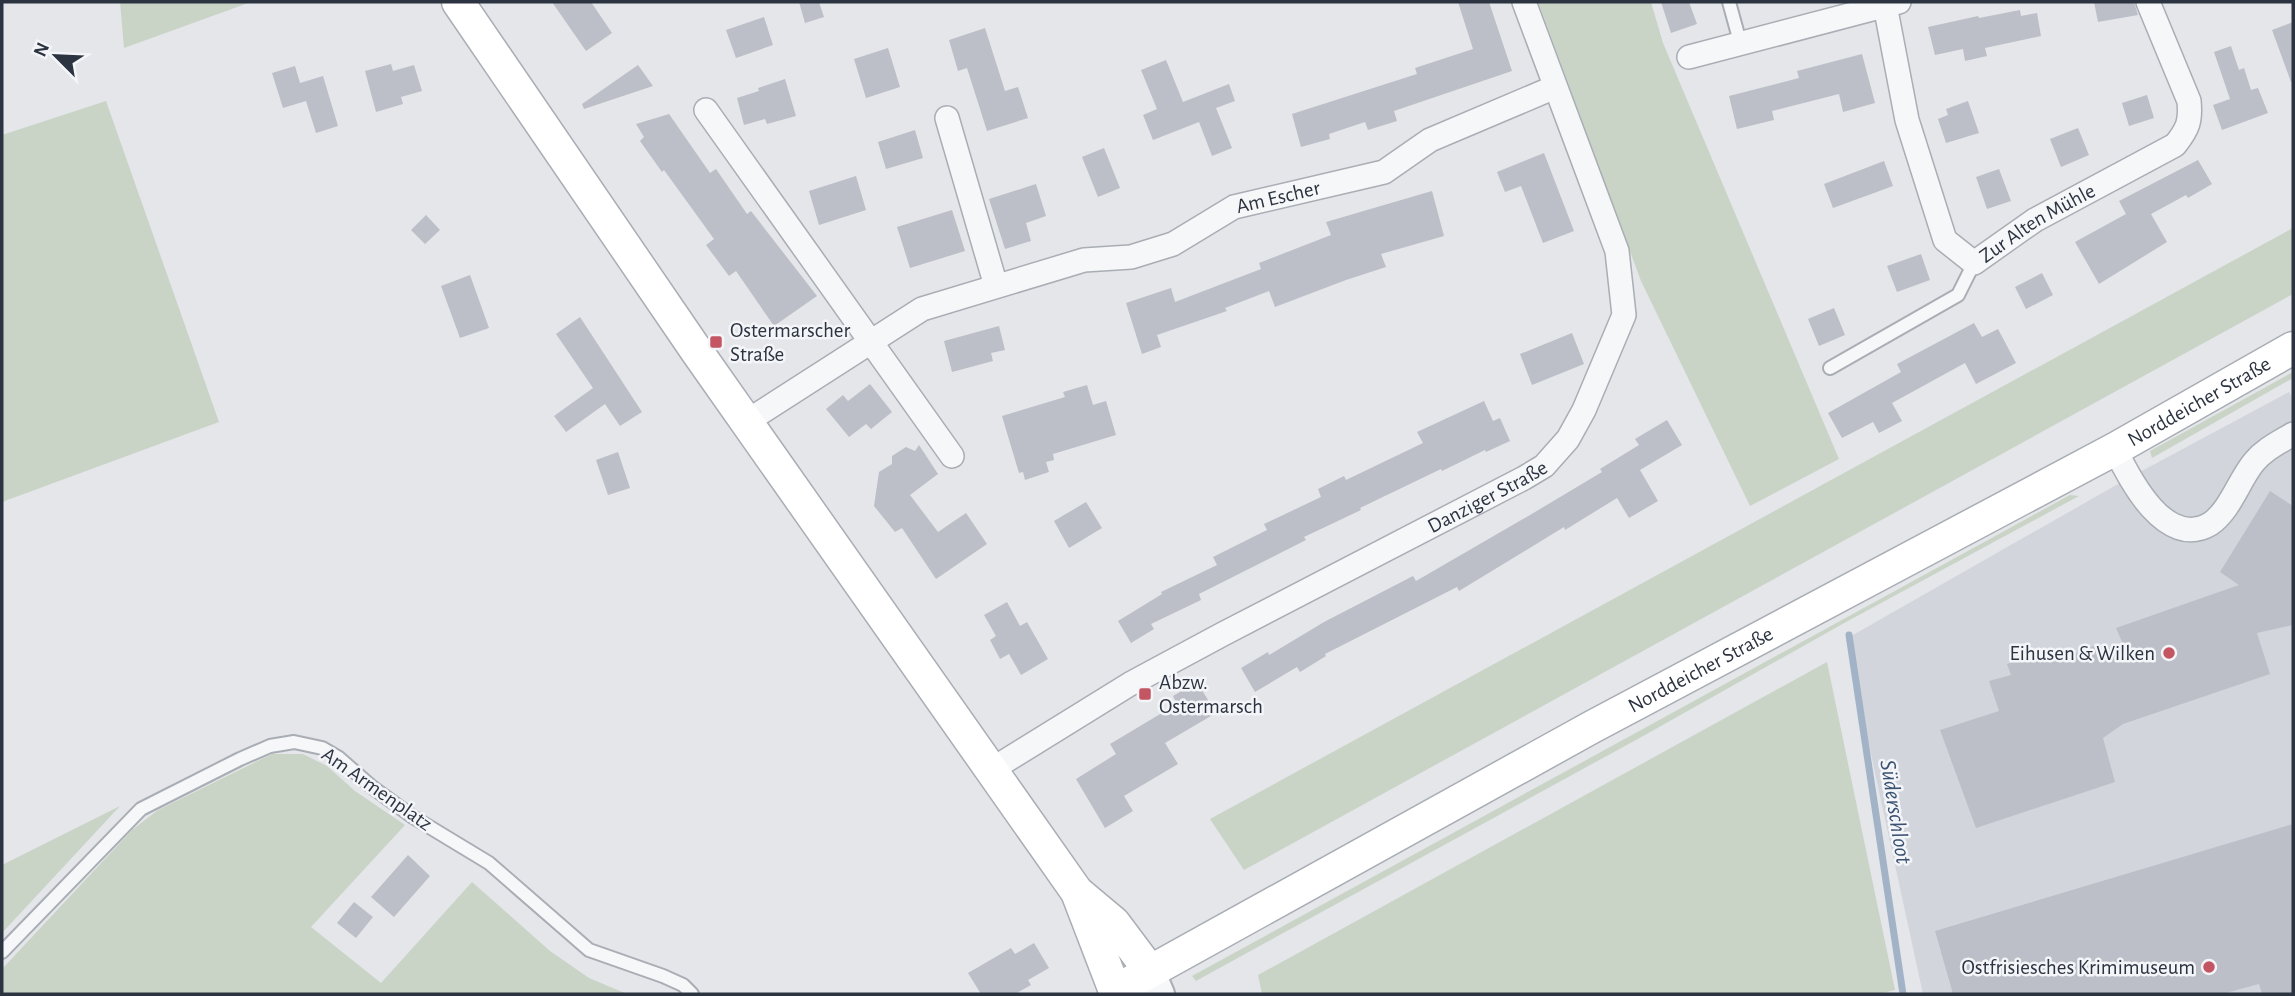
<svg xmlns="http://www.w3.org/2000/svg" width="2295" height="996" font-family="'Alegreya Sans',sans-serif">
<rect width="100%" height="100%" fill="#e4e6ea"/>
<path fill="#d2d5dc" d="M2289,392l4,7v595h-370l-77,-355 279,-159z"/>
<path fill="#c9d4c6" d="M120,2h131l-127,46z
M1538,2h113l12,41 176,416 -89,47 -109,-225z
M106,101l113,321 -217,80v-367z
M2293,228v66l-1049,576 -34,-51z
M2293,372v6l-141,80 -2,-7z
M2070,495l9,1 -233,126 -201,113 -431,236 -18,10 -4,-5z
M1827,662l68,328 -16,4h-617l-4,-19z
M272,754h31l24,12 28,25 50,34 -94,102 70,56 91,-101 78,69 39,27 38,16h-625v-25l130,-139 26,-20z
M120,806l-118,127v-68z"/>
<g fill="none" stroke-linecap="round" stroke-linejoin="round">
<path stroke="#a3b3c7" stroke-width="7" d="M1849,635l54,359"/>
</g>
<path fill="#bcbfc7" d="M552,2h39l21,31 -26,18z
M799,2h20l5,15 -19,6z
M1458,2h31l23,69 -118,40 3,10 -29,9 -3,-8 -36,12 1,5 -29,8 -9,-33 125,-40 -2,-6 58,-19z
M1661,2h28l8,22 -26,9z
M2094,2h40l4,13 -40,7z
M2020,10l1,6 16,-3 4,23 -56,12 2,8 -22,5 -2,-12 -28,6 -7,-28 50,-11 1,2z
M764,17l9,28 -37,13 -10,-28z
M2293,22v59l-2,1 -19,-52z
M985,28l20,63 13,-4 10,31 -41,13 -20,-63 -9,3 -9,-31z
M2231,46l8,24 5,-2 7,22 7,-2 10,25 -46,17 -9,-25 17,-6 -16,-47z
M888,48l12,39 -34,11 -12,-39z
M1862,54l13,49 -32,9 -4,-18 -67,17 2,9 -37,9 -8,-33 70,-18 -2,-7z
M1166,60l17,42 46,-18 6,17 -19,7 16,40 -20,8 -13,-34 -46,18 -10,-25 14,-6 -16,-39z
M391,64l2,7 21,-6 8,26 -21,6 2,7 -27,8 -11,-41z
M638,65l15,21 -69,23 -2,-5z
M295,66l5,17 23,-7 15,50 -22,7 -10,-32 -23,7 -11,-35z
M785,79l11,37 -29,8 -2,-5 -21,6 -7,-27 22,-7 -1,-3z
M2147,95l7,23 -25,8 -7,-23z
M1968,101l11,32 -33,10 -8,-24 10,-4 -2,-6z
M669,114l41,59 6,-4 31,45 4,-3 66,85 -43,30 -38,-55 -7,5 -23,-31 8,-6 -50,-69 -2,2 -22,-31 4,-4 -8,-13z
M2078,128l11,27 -28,12 -11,-28z
M915,130l8,28 -37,11 -8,-27z
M1104,148l16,40 -22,9 -16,-40z
M1544,153l30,78 -31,12 -22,-57 -16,6 -8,-20z
M2198,160l14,24 -24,14 -2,-3 -35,19 16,28 -68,42 -24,-42 51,-28 -7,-13z
M1884,161l9,25 -60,22 -9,-24z
M1999,169l12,32 -24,8 -11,-32z
M856,176l10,34 -47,15 -10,-34z
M1036,184l10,32 -20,7 5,18 -26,8 -16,-50z
M1432,191l12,45 -63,18 5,13 -40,13 -71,27 -6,-16 -44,17 2,3 -70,24 4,12 -19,7 -16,-51 45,-15 4,14 86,-33 -2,-6 72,-28 -5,-13z
M952,210l13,41 -55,17 -13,-41z
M426,215l14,15 -15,14 -14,-14z
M1921,254l9,26 -33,12 -10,-26z
M2042,273l11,22 -27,14 -11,-22z
M470,275l19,53 -29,10 -19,-52z
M1834,308l11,27 -26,11 -11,-27z
M580,317l62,95 -22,14 -15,-22 -39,28 -12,-16 39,-28 -37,-54z
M1974,323l8,14 16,-8 18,34 -40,21 -11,-21 -73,40 10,18 -23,12 -6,-11 -31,16 -14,-25 73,-41 -4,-8z
M999,326l6,24 -14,3 2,8 -41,11 -8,-31z
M1572,333l12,31 -52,21 -12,-31z
M870,384l22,28 -21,17 -5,-5 -17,13 -23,-28 17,-14 5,6z
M1087,385l6,20 13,-4 10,34 -63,19 1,6 -8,2 3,10 -24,8 -2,-8 -4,1 -17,-57 63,-19 -2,-5z
M1484,401l9,20 7,-3 10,23 -24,11 -1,-2 -43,21 -1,-2 -81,39 1,2 -57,27 2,3 -107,54 2,6 -50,24 3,5 -23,14 -13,-22 44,-27 -1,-2 56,-27 -4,-8 54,-27 -3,-6 57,-27 -3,-8 26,-13 2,4 77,-37 -6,-11z
M1667,420l15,25 -42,25 18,31 -29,17 -12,-20 -52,32 -1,-3 -105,64 -2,-4 -132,67 1,2 -26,16 -3,-5 -42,25 -14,-24 27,-16 1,3 55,-33 89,-46 3,5 114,-66 72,-43 -2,-3 39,-24 -4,-6z
M919,445l19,29 -28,21 28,37 28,-19 21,31 -51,35 -34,-51 -7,4 -21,-26 5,-34 13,-8v-8l14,-9 9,4z
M618,452l12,36 -22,7 -12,-35z
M2270,491l23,15v119l-36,8 13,41 -147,50 -20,14 12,44 -139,46 -36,-98 59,-19 -10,-30 22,-6 -4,-11 41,-14 6,12 42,-17 31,8 -11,-25 123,-43 -19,-13z
M1086,502l16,26 -33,20 -15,-27z
M1007,602l13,24 7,-4 21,37 -27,16 -12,-21 -9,5 -10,-19 6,-4 -12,-21z
M1197,682l19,31 -51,30 13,21 -54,32 9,15 -28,17 -29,-49 40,-25 -6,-10 67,-40 -4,-8z
M2293,824v170h-31l-3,-10 -37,10h-269l-18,-63z
M408,855l22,21 -36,41 -23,-20z
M354,902l19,15 -17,21 -19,-15z
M1034,943l15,25 -21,12 3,5 -16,9h-34l-13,-21 43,-25 4,6z"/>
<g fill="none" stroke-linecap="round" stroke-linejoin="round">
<g stroke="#a9adb4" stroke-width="16">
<path id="service" d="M1729,2l11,40
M1830,368l128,-73 16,-32
M2,952l139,-143 99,-50 30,-13 24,-4 28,6 17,10 33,29 41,30 76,46 100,87 74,26 20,9 9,9"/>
</g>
<g stroke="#a9adb4" stroke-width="26">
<g id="minor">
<path id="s1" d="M1885,5l22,115 38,120 29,23 61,-43 140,-75c13,-16 16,-24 14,-44l-41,-99"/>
<path d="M1689,57l210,-55"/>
<path d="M706,110l246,346"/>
<path d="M947,118l49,168"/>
<path id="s2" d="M746,422l176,-113 162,-49 47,-3 42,-13 61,-37 150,-35 46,-32 125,-53"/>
<path d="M2115,449c15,31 51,101 95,75 20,-13 29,-44 44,-62 11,-13 24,-19 39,-28"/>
<path id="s3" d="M991,770l139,-86 93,-50 301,-156 20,-12 24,-27 16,-29 40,-95 -7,-64 -93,-249"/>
</g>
</g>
<g stroke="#a9adb4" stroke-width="32">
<path id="tertiary" d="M1150,971l10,23"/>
</g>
<g stroke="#a9adb4" stroke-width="35">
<g id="secondary">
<path d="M458,2l240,351 379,539 37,31 36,48"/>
<path id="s4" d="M1077,892l38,99 477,-264 523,-278 178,-101"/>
</g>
</g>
<use href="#service" stroke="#f6f7f9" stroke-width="12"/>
<use href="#minor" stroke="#f6f7f9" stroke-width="23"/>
<use href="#tertiary" stroke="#f6f7f9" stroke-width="28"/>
<use href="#secondary" stroke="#fff" stroke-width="32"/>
</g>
<g fill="#c35662" stroke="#f3f5f8" stroke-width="2.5">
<rect x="709" y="335" width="14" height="14" rx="3.5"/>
<circle cx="2169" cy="653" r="7"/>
<rect x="1138" y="687" width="14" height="14" rx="3.5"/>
<circle cx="2209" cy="967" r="7"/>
</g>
<g text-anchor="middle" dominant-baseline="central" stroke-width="5" stroke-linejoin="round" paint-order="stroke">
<g font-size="21" fill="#2d3441" stroke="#f3f5f8">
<text stroke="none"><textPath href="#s2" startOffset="586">Am Escher</textPath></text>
<text stroke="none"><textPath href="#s1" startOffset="355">Zur Alten Mühle</textPath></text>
<text stroke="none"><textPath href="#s4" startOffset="1340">Norddeicher Straße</textPath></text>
<text stroke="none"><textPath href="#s3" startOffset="567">Danziger Straße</textPath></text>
<text stroke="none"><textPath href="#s4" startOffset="774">Norddeicher Straße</textPath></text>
<text transform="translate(377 789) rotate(35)">Am Armenplatz</text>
</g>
<g font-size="21" fill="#2d3441" stroke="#f3f5f8" text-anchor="start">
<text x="730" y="330">Ostermarscher<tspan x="730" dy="24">Straße</tspan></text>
<text x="2155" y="653" text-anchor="end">Eihusen &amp; Wilken</text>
<text x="1159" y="682">Abzw.<tspan x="1159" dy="24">Ostermarsch</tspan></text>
<text x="2195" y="967" text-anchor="end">Ostfrisiesches Krimimuseum</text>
</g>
<g font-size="23" font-style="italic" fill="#3b5172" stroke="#f3f5f8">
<text transform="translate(1895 812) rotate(81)">Süderschloot</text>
</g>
</g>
<rect width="2295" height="996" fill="none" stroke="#2d3441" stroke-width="7"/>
<g transform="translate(56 56) rotate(294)" stroke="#f3f5f8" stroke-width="5" paint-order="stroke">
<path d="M0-5L12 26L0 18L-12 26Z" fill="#2d3441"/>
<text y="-10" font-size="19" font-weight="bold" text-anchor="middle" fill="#2d3441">N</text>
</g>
</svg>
